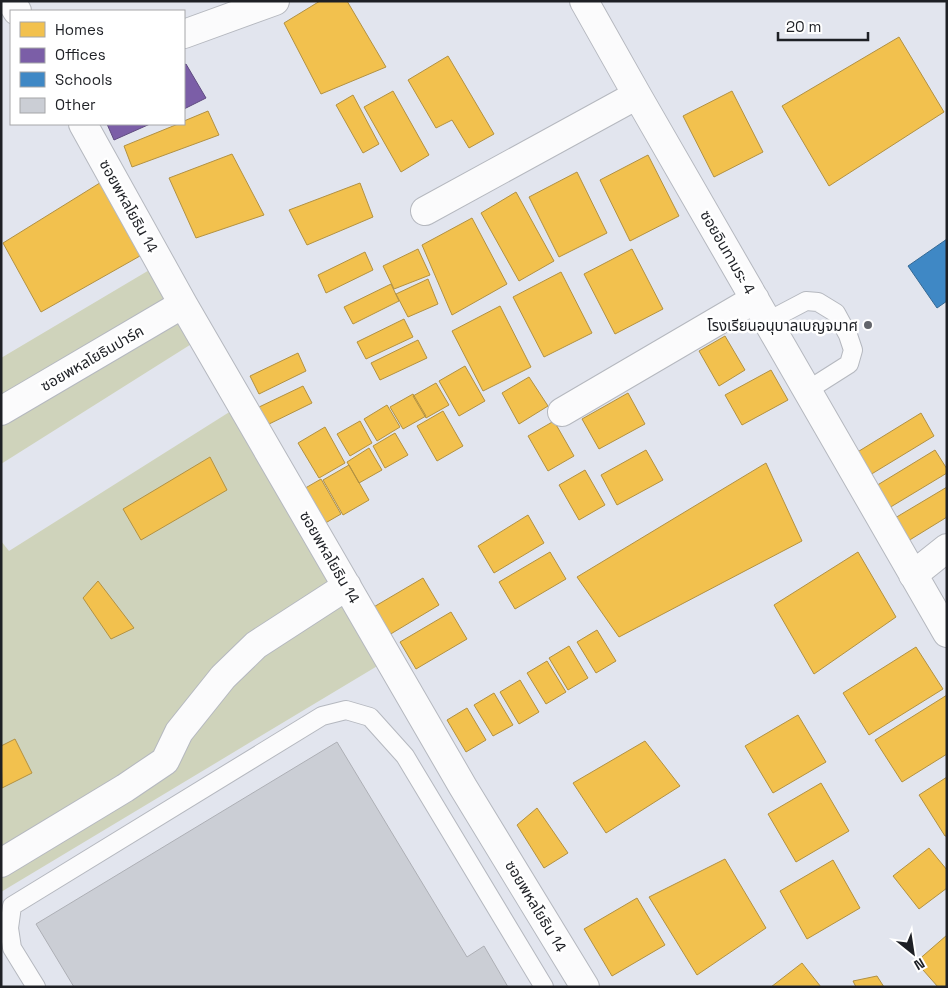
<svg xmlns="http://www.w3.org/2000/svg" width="948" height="988" font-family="'Space Grotesk','Noto Sans Thai',sans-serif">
<rect width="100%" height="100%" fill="#e2e5ee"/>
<path fill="#cfd3bb" d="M151,269l42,74 -192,121v-106z
M231,411l148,254 -378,227v-351l8,10z"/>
<path fill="#f2c14e" stroke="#b29142" d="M320,1h27l39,66 -65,27 -37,-71z
M899,37l45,75 -115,74 -47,-80z
M448,56l46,78 -25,14 -17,-28 -16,8 -28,-48z
M393,91l36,64 -28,17 -37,-65z
M732,91l31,61 -49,25 -31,-61z
M353,95l26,49 -16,9 -27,-48z
M208,111l11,24 -87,32 -8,-21 54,-22h6v-3z
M232,154l32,61 -68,23 -27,-60z
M648,155l31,61 -49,25 -30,-61z
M577,172l30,61 -48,24 -30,-60z
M103,181l44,71 -106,60 -38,-69z
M360,183l13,34 -66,28 -18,-35z
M516,192l38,69 -35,20 -38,-68z
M472,218l35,66 -55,31 -30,-70z
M418,249l12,26 -36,14 -11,-23z
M632,249l31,60 -48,25 -31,-60z
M365,252l8,18 -47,23 -8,-18z
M561,272l31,61 -48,24 -31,-60z
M428,279l10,25 -30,13 -12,-23z
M391,284l8,17 -46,23 -9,-17z
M500,306l31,61 -48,24 -31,-60z
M404,319l9,18 -47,22 -9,-17z
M725,336l20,34 -26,16 -20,-35z
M418,340l9,18 -47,22 -9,-17z
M298,353l8,18 -47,23 -9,-18z
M465,366l20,35 -26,15 -20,-35z
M771,370l17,30 -46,25 -17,-30z
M529,377l19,29 -29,18 -17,-31z
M436,383l13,22 -23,13 -13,-22z
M303,386l9,17 -47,23 -8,-18z
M628,393l17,31 -46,25 -17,-30z
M413,394l13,22 -23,13 -13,-22z
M387,405l13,22 -23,14 -13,-22z
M443,411l20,35 -26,15 -20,-35z
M921,413l13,23 -69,42 -14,-22z
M360,421l12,22 -22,13 -13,-22z
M554,421l20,35 -26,15 -20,-35z
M325,427l20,36 -26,15 -21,-35z
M395,433l13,22 -23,13 -12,-22z
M369,448l13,22 -23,13 -12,-21z
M646,450l17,30 -46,25 -16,-30z
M935,450l12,19v4l-68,41 -13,-22z
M210,457l17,33 -86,50 -18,-31z
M766,463l36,78 -183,96 -42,-60z
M349,465l20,35 -26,15 -20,-35z
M585,470l20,35 -26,15 -20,-35z
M321,479l20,35 -26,15 -20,-35z
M947,487v30l-39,24 -13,-23z
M528,515l16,28 -50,30 -16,-27z
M550,552l16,27 -51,30 -16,-27z
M858,552l38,65 -82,57 -40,-69z
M423,578l16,27 -50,30 -17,-27z
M98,581l36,47 -23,11 -28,-41z
M451,612l16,27 -51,30 -16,-27z
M597,630l19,31 -20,12 -19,-31z
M569,646l19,32 -20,12 -19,-32z
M916,647l27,42 -74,46 -26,-42z
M547,661l19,31 -20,12 -19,-31z
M520,680l19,32 -20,12 -19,-32z
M494,693l19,32 -20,11 -19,-31z
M947,695v59l-45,28 -27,-42z
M467,708l19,32 -20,12 -19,-32z
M798,715l28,47 -53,31 -28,-47z
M15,739l17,34 -30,15 -1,-42z
M645,741l35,45 -74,47 -33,-50z
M947,777v59h-2l-26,-41z
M821,783l28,48 -53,31 -28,-48z
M537,808l31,45 -24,15 -27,-43z
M929,848l18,22v18l-28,21 -26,-33z
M725,859l41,69 -69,47 -48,-78z
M833,860l27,48 -53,31 -27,-48z
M637,898l28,47 -53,31 -28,-47z
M947,935v52h-9l-22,-25z
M802,963l19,24h-50z
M877,976l7,11h-28l-3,-6z"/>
<path fill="#7b5ea7" stroke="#5f4b80" d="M186,64l20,34 -22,11v-44z
M107,124h43l-36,16z"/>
<path fill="#3f88c5" stroke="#356995" d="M947,239v62l-10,7 -29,-42z"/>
<path fill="#cbced5" stroke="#adafb5" d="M337,742l130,215 17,-11 24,41h-434l-38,-63z"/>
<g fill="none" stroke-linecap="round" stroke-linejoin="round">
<g stroke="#b5b8bf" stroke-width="20">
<path id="lane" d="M768,321l38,-20 12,1 18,11 12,22 5,15 -4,14 -41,26
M36,987l-24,-39 -3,-20 3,-22 310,-190 24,-6 24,7 35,39 139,231"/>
</g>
<g stroke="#b5b8bf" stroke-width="30">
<path id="street" d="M11,1l6,10
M584,1l53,94 310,538
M184,34l91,-33
M83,124l100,180 280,483 122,200
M425,211l212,-116
M1,411l182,-107
M562,412l193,-113
M913,575l34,-27
M1,863l124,-75 40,-27 14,-29 44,-55 33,-32 91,-59"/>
</g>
<use href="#lane" stroke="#fbfbfc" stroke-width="18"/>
<use href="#street" stroke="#fbfbfc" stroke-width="28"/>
</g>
<circle fill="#63656b" stroke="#fff" stroke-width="2" cx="868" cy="325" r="5"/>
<g text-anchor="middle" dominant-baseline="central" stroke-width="5" stroke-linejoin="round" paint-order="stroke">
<g font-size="15" fill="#1e2025" stroke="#fff">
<text transform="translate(129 206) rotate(61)">ซอยพหลโยธิน 14</text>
<text transform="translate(728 252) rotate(60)">ซอยอินทามระ 4</text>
<text transform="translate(92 358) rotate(-30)">ซอยพหลโยธินปาร์ค</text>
<text transform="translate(330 557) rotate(60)">ซอยพหลโยธิน 14</text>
<text transform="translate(536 906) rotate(59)">ซอยพหลโยธิน 14</text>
</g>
<g font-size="15" fill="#1e2025" stroke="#fff" text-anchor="end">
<text x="858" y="325">โรงเรียนอนุบาลเบญจมาศ</text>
</g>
</g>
<rect width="948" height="988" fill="none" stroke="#1e2025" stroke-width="5"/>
<rect x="10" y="10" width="175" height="115" fill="#ffffff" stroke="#a5a6a8"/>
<rect x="20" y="22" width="25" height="15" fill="#f2c14e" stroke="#a5a6a8"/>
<text x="55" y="35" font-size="15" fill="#1e2025">Homes</text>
<rect x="20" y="48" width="25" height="15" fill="#7b5ea7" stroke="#a5a6a8"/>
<text x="55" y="60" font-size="15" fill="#1e2025">Offices</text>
<rect x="20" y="72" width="25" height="15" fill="#3f88c5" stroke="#a5a6a8"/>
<text x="55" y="85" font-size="15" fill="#1e2025">Schools</text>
<rect x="20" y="98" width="25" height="15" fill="#cbced5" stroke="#a5a6a8"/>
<text x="55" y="110" font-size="15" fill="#1e2025">Other</text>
<g transform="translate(913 953) rotate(150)" stroke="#ffffff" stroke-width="4" paint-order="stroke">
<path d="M0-4L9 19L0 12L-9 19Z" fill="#1e2025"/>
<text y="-8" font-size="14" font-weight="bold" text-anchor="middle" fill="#1e2025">N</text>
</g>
<path d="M778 32v8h90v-8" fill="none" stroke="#1e2025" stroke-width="2.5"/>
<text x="786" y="32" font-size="15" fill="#1e2025" stroke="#ffffff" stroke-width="4" paint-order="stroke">20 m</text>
</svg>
